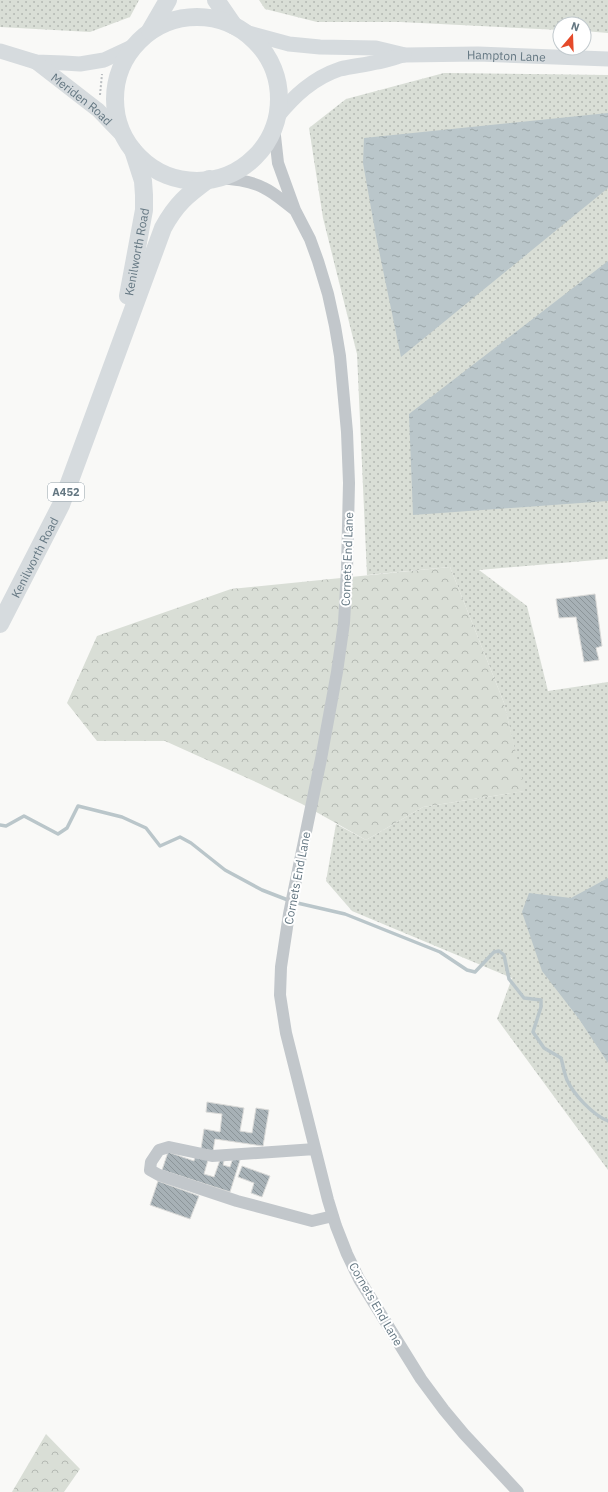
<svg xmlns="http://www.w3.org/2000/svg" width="608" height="1492" font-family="'IBM Plex Sans',sans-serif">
<defs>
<pattern id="grass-dots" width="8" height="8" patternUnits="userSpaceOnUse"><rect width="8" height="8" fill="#d9ded6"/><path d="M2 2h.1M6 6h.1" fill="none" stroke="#b4b9b3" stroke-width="1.8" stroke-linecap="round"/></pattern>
<pattern id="forest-crowns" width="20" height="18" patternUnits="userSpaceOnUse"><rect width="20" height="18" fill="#d9ded6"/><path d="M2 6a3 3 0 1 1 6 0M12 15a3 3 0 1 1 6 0" fill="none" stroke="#b4b9b3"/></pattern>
<pattern id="water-ripples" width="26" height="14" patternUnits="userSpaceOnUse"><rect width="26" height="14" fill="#bac6ca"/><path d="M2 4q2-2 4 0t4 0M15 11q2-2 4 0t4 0" fill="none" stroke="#9ba6a9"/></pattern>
<pattern id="building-back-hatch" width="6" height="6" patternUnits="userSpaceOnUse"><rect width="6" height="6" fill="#a7b1b6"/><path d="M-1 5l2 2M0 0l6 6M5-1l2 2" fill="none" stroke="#8c9599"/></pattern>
</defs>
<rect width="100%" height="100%" fill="#f9f9f7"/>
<path fill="url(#grass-dots)" d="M0,0h139l-9,17 -40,15 -90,-5z
M259,0h349v33l-24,-2v-7h-24v6l-160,-8h-83l-52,-13z
M444,73l164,2v484l-129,11 48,36 21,85 60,-9v488l-111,-151 15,-41 -160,-67 -26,-30 10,-57 30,16 57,-33 101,-16 -20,-88 -54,-136 -83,8 -10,-221 -34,-136 -14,-90 37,-29z"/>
<path fill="url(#forest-crowns)" d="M450,567l54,136 21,88 -102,16 -57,33 -64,-36 -44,-21 -93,-42h-68l-30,-38 30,-67 134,-47z
M46,1434l34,35 -16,23h-52z"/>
<path fill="url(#water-ripples)" d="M608,113v75l-207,169 -25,-121 -13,-73 1,-25z
M608,261v240l-195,14 -4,-101z
M608,878v185l-29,-44 -37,-48 -20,-59 7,-19 42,5z"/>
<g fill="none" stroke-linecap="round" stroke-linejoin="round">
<path stroke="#bac6ca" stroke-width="3.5" d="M0,825l6,1 18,-10 34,18 9,-6 11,-22 44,11 24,11 14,18 20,-9 11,6 34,27 37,20 31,12 52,12 95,38 27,18 8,2 19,-20 5,-1 5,4 5,24 15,19 17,2v7l-8,25 11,16 17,10c2,7 3,15 6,22 7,15 26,35 41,41"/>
</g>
<path fill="url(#building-back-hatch)" stroke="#dbdbd9" d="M595,594l7,52 -6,2 3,12 -15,2 -8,-45 -17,1 -3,-19z
M207,1102l37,6 -4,23 12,2 4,-25 13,2 -6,36 -48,-7 -2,12 -12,-2 3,-20 16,3 2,-18 -16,-2z
M168,1152l26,9 1,-5 13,4 -4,14 10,3 6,-17 4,1 -1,4 7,2 3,-9 7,2 -10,32 -68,-22z
M242,1166l28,10 -8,21 -11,-4 3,-10 -16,-6z
M158,1181l41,15 -9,23 -40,-14z"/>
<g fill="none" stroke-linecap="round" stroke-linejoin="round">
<path stroke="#babec1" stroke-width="2" stroke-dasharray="2 2" stroke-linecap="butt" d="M100,95l2,-21"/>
<path stroke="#c2c7cb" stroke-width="12" d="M274,127l4,36 17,47 15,29 8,22 10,33 7,32 5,30 7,76 2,51 -2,86 -3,54 -7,49 -16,87 -32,155 -8,53 -1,28 6,38 42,167 8,26 11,28 12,25 62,100 23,31 20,24 54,58
M215,178c17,1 34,2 49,10 11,5 21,15 31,22
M315,1149l-103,7 -43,-9 -10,3 -8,12 -1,8 9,5 78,26 75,20 21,-5"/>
<g stroke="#d6dbde" stroke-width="15">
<path id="s1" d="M245,32l44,12 31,3 56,1 29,7 73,-1 130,5"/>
<path d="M0,51l36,11 28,1 16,1 24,-4 30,-14"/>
<path id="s2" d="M36,62l49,38 13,10 28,29"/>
<path d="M277,117c17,-21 36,-39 63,-48 12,-3 25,-4 37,-7 9,-1 18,-5 27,-7"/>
</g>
<g stroke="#d6dbde" stroke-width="18">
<path d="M216,0l18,26"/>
<circle cx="197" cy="99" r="82"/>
<path d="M150,31l18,-31"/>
<path id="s3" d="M128,296l16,-86v-15l-1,-14 -10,-31"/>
<path id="s4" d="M0,624l61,-119 102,-277c13,-24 24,-33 46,-49"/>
</g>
</g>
<g text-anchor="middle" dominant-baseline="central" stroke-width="4" stroke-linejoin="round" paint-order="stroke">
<rect fill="#fff" stroke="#92a0a8" stroke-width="1" x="48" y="483" width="36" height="18" rx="3"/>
<g font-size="11" font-weight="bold" fill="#647782">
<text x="66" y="492">A452</text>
</g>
<g font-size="12" fill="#647782" stroke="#fff">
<text stroke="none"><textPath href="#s1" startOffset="264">Hampton Lane</textPath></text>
<text stroke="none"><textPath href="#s2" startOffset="59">Meriden Road</textPath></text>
<text stroke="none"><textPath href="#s3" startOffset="45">Kenilworth Road</textPath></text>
<text stroke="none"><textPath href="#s4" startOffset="75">Kenilworth Road</textPath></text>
<text transform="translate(347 559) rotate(-88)">Cornets End Lane</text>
<text transform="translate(297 878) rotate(-79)">Cornets End Lane</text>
<text transform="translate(376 1304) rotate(60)">Cornets End Lane</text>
</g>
</g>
<g transform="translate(572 36) rotate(19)"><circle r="19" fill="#ffffff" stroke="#c1c9cd"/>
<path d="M0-3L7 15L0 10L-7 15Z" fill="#e54a2a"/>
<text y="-6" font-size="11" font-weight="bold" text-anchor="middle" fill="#647782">N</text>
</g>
</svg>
